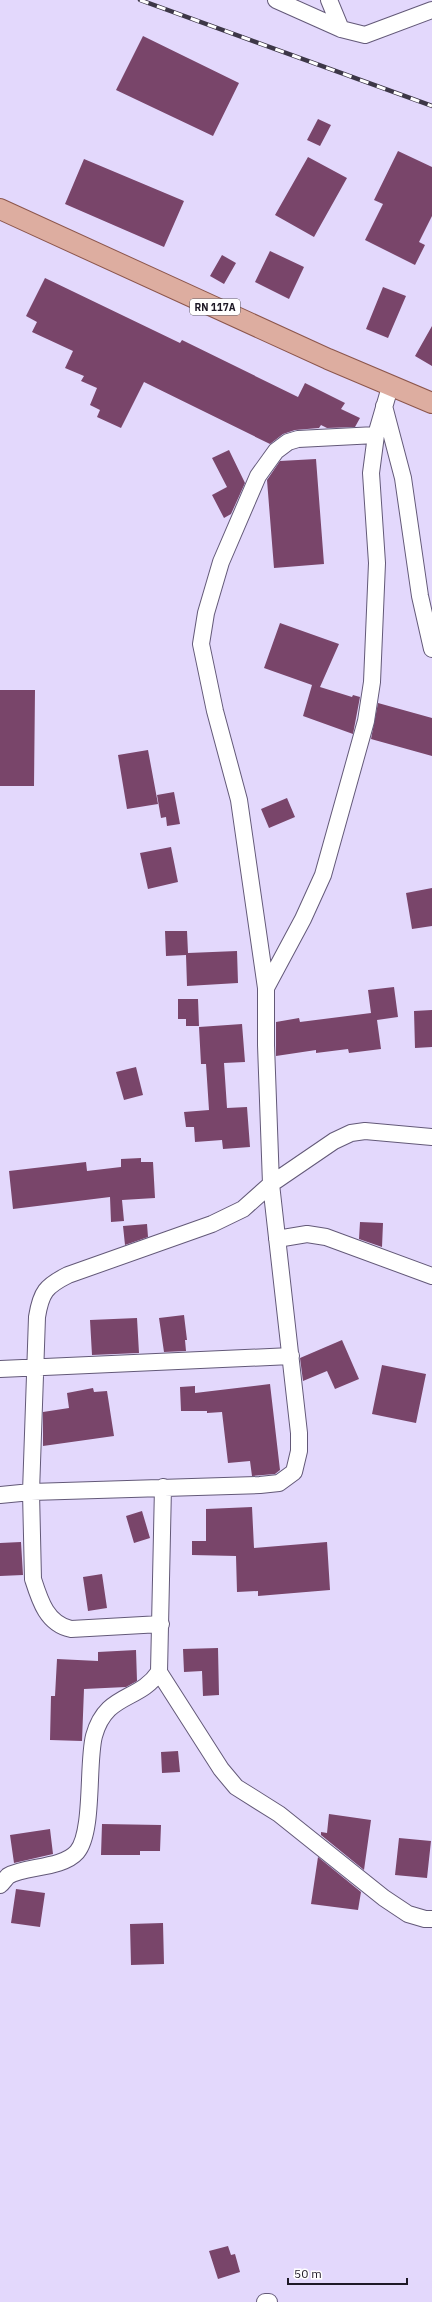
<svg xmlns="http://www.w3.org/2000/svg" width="432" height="2302" font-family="'IBM Plex Sans',sans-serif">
<rect width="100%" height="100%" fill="#e3d8fc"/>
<path fill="#79456a" d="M143,36l96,47 -26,53 -97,-46z
M318,119l13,6 -11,21 -13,-6z
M398,151l34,16v49l-13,26 6,3 -10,20 -50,-25 18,-36 -9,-4z
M308,157l39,21 -33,59 -39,-22z
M84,159l100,42 -20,46 -99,-43z
M270,251l34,16 -15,32 -34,-17z
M222,255l14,8 -12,21 -14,-8z
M45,278l135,65 2,-3 116,57 7,-14 40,20 -4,6 19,9 -5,9 -28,1 -6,-3 -2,3 -24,2 -12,4 -13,10 -126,-62 -23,46 -24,-11 3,-7 -10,-5 7,-17 -16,-7 3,-5 -19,-8 8,-17 -41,-19 5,-10 -11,-6z
M383,287l23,9 -18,42 -22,-9z
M432,326v40l-17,-10z
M229,450l16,33 -14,31 -7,4 -12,-23 15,-8 -15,-29z
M316,459l8,105 -50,4 -7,-88 13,-19z
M280,623l59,21 -19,43 32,10 1,-2 7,2 -7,37 -50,-18 9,-31 -48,-17z
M0,690h35l-1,96h-34z
M378,703l54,15v38l-61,-17z
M148,750l10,54 -31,5 -9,-54z
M174,792l6,32 -13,2 -1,-9 -5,1 -4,-23z
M287,798l8,19 -26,11 -8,-19z
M171,847l7,35 -30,7 -8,-36z
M432,888v38l-20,3 -6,-36z
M165,931h22l1,22 49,-2 1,32 -51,3 -1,-31 -20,1z
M394,987l4,30 -21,3 4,29 -32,4 -1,-4 -32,4v-3l-40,6v-34l23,-4 1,4 71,-9 -3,-23z
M178,999h20l1,27h-13v-7h-8z
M432,1010v37l-17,1 -1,-37z
M242,1024l3,38 -21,1 3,45 20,-1 3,40 -27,2 -1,-9 -27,2 -1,-15h-8l-2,-15 25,-2 -3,-46h-5l-2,-37z
M136,1067l7,28 -19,5 -8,-28z
M141,1158v4h12l2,36 -33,2 2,21 -13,1 -1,-25 -97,12 -4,-38 77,-9 1,9 34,-4v-8z
M360,1222l23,1 -1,24 -23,-8z
M147,1224l1,13 -23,8 -2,-19z
M184,1315l3,25h-2l1,11 -22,1 -5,-34z
M137,1318l2,35 -47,2 -2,-35z
M342,1340l17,39 -24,10 -8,-18 -24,10 -3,-23z
M382,1365l44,9 -10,49 -44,-9z
M270,1384l10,86 -5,4 -23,2 -2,-15 -22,2 -6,-51 -15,1v-2h-26l-1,-24 15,-1v7z
M93,1388l1,4 13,-1 7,45 -71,10v-34l26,-4 -2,-15z
M252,1507l2,41 73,-6 3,48 -72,6v-5l-21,1 -1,-36 -44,-1v-14h14v-32z
M142,1511l8,27 -16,5 -8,-27z
M21,1542l2,33 -23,1v-33z
M102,1574l5,34 -19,3 -5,-34z
M218,1648l1,47 -16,1 -1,-25 -18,1 -1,-23z
M136,1650l1,31 -11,6 -42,2 -2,52 -32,-1 1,-44h4l2,-37 41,2v-9z
M178,1751l2,21 -18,1 -1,-21z
M329,1814l42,6 -7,50 -43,-35v-3l6,1z
M102,1824l59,1 -1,26h-20v4h-39z
M50,1829l3,25 -39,9 -4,-28z
M399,1838l32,3 -4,37 -32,-3z
M318,1857l43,35 -3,18 -47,-6z
M16,1889l29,4 -5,34 -29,-4z
M163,1923l1,41 -33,1 -1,-41z
M228,2246l3,9 4,-1 5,18 -22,7 -9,-28z"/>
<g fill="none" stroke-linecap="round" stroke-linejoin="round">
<g stroke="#635978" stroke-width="18">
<path id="minor" d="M276,0l65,29 24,6 67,-25
M329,0l12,29
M384,406l19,72 17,118 12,53
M266,988l-27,-188 -24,-89 -14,-67 5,-31 15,-51 37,-86 18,-25 12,-9 10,-3 78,-4
M277,1239l30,-5 19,3 106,39
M0,1369l291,-13
M0,1495l31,-3 229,-7 19,-2 15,-11 5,-21v-18l-28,-249 -5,-139v-57l37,-69 20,-44 43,-154 6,-39 5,-119 -6,-90 5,-38 14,-48
M161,1624l-90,5c-24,-5 -31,-28 -38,-50l-2,-87 6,-175c4,-25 9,-31 31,-42l144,-51 31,-15 28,-25 63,-43 17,-8 14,-2 67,6
M159,1672l62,97 15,18 43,27 105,84 24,16 17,5h7
M0,1885c3,-2 5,-6 8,-9 16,-10 54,-7 69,-24 17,-20 10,-89 17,-116 12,-44 45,-34 65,-64l4,-185
M265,2302h4"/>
</g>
<g stroke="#8c564c" stroke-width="22">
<path id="major" d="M0,209l328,150 104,44"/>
</g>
<use href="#minor" stroke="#fff" stroke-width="16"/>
<use href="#major" stroke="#ddada0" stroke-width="20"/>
<g stroke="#3d3747" stroke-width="4.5">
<path id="rail" d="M140,0l292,106"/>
</g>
<use href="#rail" stroke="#fff" stroke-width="3" stroke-dasharray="9" stroke-linecap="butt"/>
</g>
<g text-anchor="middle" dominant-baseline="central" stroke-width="4" stroke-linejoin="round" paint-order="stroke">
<rect fill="#fff" stroke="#625e67" stroke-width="1" x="190" y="299" width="50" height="16" rx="3"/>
<g font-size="10" font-weight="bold" fill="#1e1926">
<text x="215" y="307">RN 117A</text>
</g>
</g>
<path d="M288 2278v6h119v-6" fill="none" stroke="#1e1926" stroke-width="2"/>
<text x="294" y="2278" font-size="12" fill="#1e1926" stroke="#ffffff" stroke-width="3" paint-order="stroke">50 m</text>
</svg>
